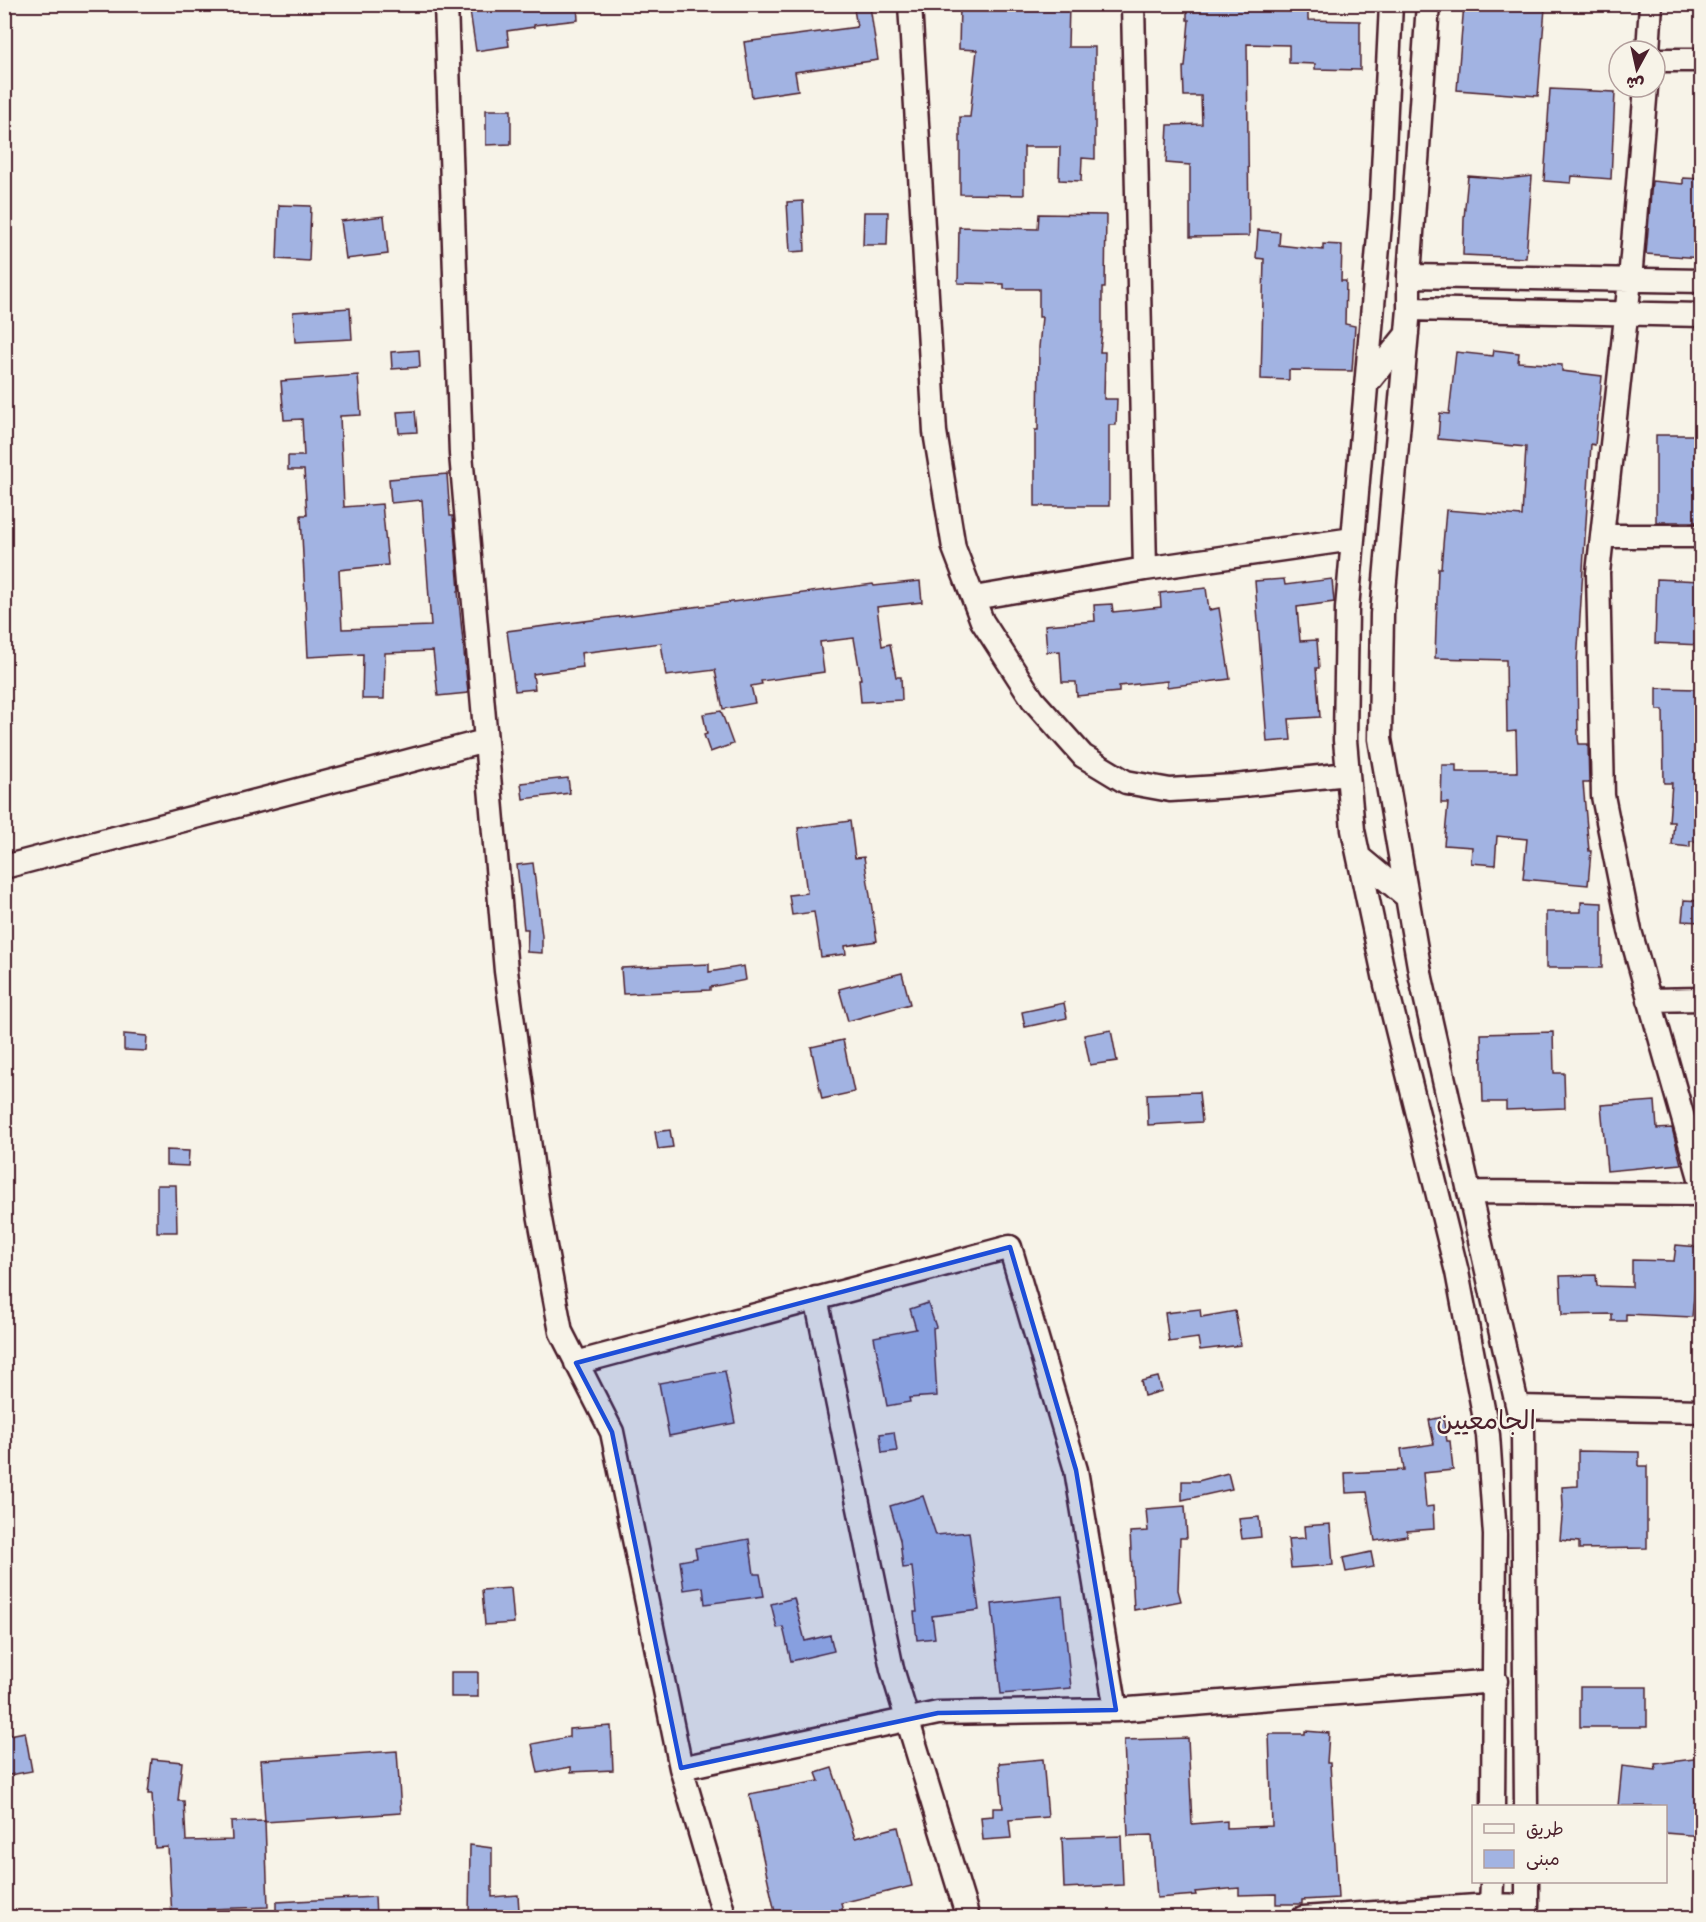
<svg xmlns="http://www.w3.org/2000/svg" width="1706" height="1922" font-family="'Indie Flower','Playpen Sans Arabic',sans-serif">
<rect width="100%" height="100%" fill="#f7f3e8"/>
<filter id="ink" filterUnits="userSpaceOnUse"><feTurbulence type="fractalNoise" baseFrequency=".0167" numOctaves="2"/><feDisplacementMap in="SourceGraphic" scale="12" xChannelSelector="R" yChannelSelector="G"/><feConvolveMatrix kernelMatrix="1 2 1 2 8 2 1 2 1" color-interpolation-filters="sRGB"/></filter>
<g filter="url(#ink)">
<path fill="#a2b3e2" stroke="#4a1f2b" stroke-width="1.5" d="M469,4h108l1,16 -44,5v2l-27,4 2,15 -33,5z
M960,4h109l-1,43h27v112l-13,-1 -1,23 -22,-1 1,-33h-36v48l-64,-1v-77h10l7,-67 -18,-1z
M1187,4h121v16l52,1v49l-45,-1v-5l-26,-1v-18l-42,-1 2,192 -59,1v-72l-24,-2 2,-38 34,-1 -1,-28h-17l-1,-29h2l4,-47h-2z
M1464,4h37l44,4 -7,88 -81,-6z
M870,6l8,54 -83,12 3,18 -46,7 -8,-55 113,-15 -3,-18z
M1550,89l65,3 -4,87 -39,-3 -1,7 -27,-2z
M486,110h25v34l-25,1z
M1468,176l39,3 25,-3 -6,82 -63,-3 1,-37z
M1683,178l18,1v79l-55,-4 6,-73 31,3z
M803,201l2,50 -15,1 -3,-50z
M279,205l32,1 -2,55 -32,-2z
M864,212h24l-1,33h-24z
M1039,214l67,1 -1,73h-3v44l-2,20h5l-1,47h13l-1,26h-7v81h-74v-76h3l1,-83 3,-30h-3v-28h-35v-5l-46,-1 1,-56 79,2z
M384,216l4,38 -42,5 -5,-38z
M1258,230l22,2 -1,13 44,5v-6l19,1 -1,36h5l-1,43 10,2 -3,45 -63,-1v10l-28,-1 3,-120 -8,-1z
M350,308l2,31 -57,3 -2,-30z
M419,350l1,17 -28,2 -1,-17z
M1494,350l25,3 -1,9 44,3v6l40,5 -7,69 -4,-1 -14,219 1,76 1,5h9l1,39h-6l6,68h2l-3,34 -65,-6 4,-40 -30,-3 -2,29 -24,-2 1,-16 -28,-2 4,-42h-7l1,-38h14v7h61l-1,-41 -9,1 -1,-72 -71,-2 3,-90h3l5,-58 76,6 4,-69 -88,-8 2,-26 9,1 7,-62 37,4z
M358,375l3,40 -21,1 4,91 38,-3 6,61 -49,5 3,59 89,-3 -9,-126 -31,3 -2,-24 58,-5 3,42h3l6,75h-1l10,102 -30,3 -5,-45 -48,2 -1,46h-22l1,-45 -55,3 -7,-142h6l-3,-45h-16v-14h16l-2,-37 -18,1 -3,-39z
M415,411l2,21 -18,1 -2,-21z
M1656,435h45v87h-45z
M1284,579l1,6 47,-6 2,23 -37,5 3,34 17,-1 2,28h-3l4,49 -31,2 2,21 -24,2 -12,-161z
M1657,579l44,2v64l-46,-2z
M920,581l2,21 -45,5 5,39 8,-2 6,33h5l1,23 -41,2 -2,-23h2l-7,-41 -34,4 4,30 -63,9 1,3 -11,2 4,17 -32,6 -8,-39 -49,6 -5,-33 -80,10 2,14 -50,7 2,15 -20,2 -8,-60 366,-47 1,2z
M1206,588l3,22 10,-2 11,71 -63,8v-6l-48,5v6l-42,4 -1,-14h-14l-2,-31 -13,1 -2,-27 50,-4 -1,-16 18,-1 1,8 48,-5 -1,-14z
M1657,688l39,1v46h5v107l-11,-1v6l-18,-2 2,-23h-5l3,-39h-8l-1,-73h-6z
M721,711l12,33 -23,8 -6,-17 3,-1 -4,-20z
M568,778l2,15 -47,6 -2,-16z
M850,821l5,37 9,-1 13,84 -32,5 1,8 -25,3 -7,-45 -22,3 -3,-20 18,-2 -9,-65z
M533,863l9,73v17l-15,-1 1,-23h-4l-7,-64z
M1684,900l17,1v21l-19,-1z
M1581,902l21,1v65h-56v-56h35z
M709,964v8l35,-6 2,14 -36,7v3l-87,4 -2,-26z
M902,973l8,31 -62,17 -9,-32z
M1064,1003l3,15 -42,9 -3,-15z
M1111,1030l6,31 -27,4 -6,-30z
M1553,1032l1,41h10l1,35 -59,2v-8h-23l-2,-68z
M124,1034l23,2 -1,15 -22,-1z
M843,1040l11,52 -32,7 -11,-52z
M1199,1092l3,30 -54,3 -1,-31z
M1655,1101l2,28 15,-1 9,36 -74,7 -6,-66z
M670,1130l3,17 -15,2 -3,-17z
M166,1150l23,1 -1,15 -22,-1z
M157,1185h19l1,47h-20z
M1676,1245l23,2 -7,70 -66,-3v7h-14v-7l-50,1 -2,-39 36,-1 1,11 35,1v-27l42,1z
M928,1303l8,24 -3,1 4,68 -28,2 1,4 -23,4 -13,-69 42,-8 -6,-20z
M1200,1309l1,8 34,-6 6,34 -41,5 -2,-12 -29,4 -4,-29z
M725,1371l10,52 -66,13 -10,-53z
M1158,1377l4,14 -18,5 -3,-15z
M1443,1417l4,24h3l3,29 -30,3 3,34 7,-1 1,23 -27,2v5l-32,5 -8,-49 -21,1 -1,-20 59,-3 -3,-21 33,-5 -5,-24z
M894,1432l3,19 -15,2 -2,-19z
M1578,1451l61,1v14h8v82l-68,1v-7l-19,-2 3,-34 -1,-19 16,-1z
M1228,1473l4,16 -50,11v-19h16z
M923,1496l13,39 33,-3 10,78 -47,6 3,22 -18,2 -3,-28h3l-5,-45 -9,1 -3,-28 -10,-34z
M1185,1506l2,32h-7l-2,52 3,11 -47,9 -4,-78 18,-1 -2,-22z
M1259,1517l2,20 -19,2 -3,-20z
M1330,1524l3,41 -42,3 -3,-29 17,-1 -1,-12z
M749,1539l5,35h6l4,22 -59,8 -2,-17 -19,3 -4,-29 17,-3 -2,-10z
M1371,1552l3,15 -28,5 -3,-14z
M511,1588l3,35 -29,2 -3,-35z
M1062,1596l9,92 -70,6 -9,-90z
M794,1598l11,43 25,-6 4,16 -43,10 -8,-34 -6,1 -6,-24z
M451,1672h27v25h-27z
M1580,1687h67v40h-67z
M611,1726l2,44 -42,2v-5l-33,6 -6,-29 37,-7v-8z
M1305,1731l24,2 -2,30h3l8,135 -36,2v4h-26v-10l-37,1v-7l-44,4 1,3 -39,3 -5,-63 -24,1 -4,-96 64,-2 4,86 35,-3v7l45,-2 -3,-92h36z
M25,1732l7,39 -28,5v-40z
M397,1751l4,62 -136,9 -4,-62z
M1701,1758v78l-36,-3v-27h-47l4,-40 34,4 -1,-6z
M152,1759l30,3 -4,39h6l2,40 46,-1 -1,-18 34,-1 3,86 -61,2v8h-35l-4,-70 -13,1 -3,-54h-4z
M1043,1759l5,58 -39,3 2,18 -28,2 -2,-23 12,-1v-8h10l-4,-45z
M832,1768l23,70 43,-11 14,59 -71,17 3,14h-68l-27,-123 70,-13 -3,-8z
M1121,1836l2,49 -59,3 -2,-50z
M470,1845l22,3v49l26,-2 1,16 -27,1v5h-23z
M375,1897l1,20 -100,-2v-13z"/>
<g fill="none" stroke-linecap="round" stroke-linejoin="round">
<g stroke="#4a1f2b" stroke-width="27">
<path id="minor" d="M446,4l15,450 45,517 33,243 22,118 51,100 69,336 44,150
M910,4l25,428 19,116 28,73 51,79 50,56 43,26 44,8 64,-4 114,-12
M1133,4l12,565
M1391,4l-10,208 -34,397 -2,131 8,90 33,155 71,287 31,163 7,100 -2,271
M1428,4l-19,272v33l-27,305 -2,125 41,239 102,453 3,375
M1648,51l3,-47
M1655,60h47
M1646,87l-16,193 -32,293 5,223 27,135 72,254
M1409,276l293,5
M1409,309l293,6
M1366,385l41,-51
M1602,536h100
M974,598l171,-29 208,-30
M1359,857l48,40
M4,867l481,-126
M1649,1000l53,-1
M1469,1192l233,2
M816,1298l76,371 76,249
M576,1363l434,-116 66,223 40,240
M1518,1407l184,4
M681,1768l257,-55 178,-3 380,-29
M1491,1905l1,-23
M1303,1918l188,-13 36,1v-24"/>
</g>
<use href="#minor" stroke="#f7f3e8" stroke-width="22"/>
</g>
</g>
<path fill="#1d4ed8" fill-opacity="0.2" stroke="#1d4ed8" stroke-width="4.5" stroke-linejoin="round" d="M1010,1247l66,223 40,240 -178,3 -257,55 -69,-336 -36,-69z"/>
<g text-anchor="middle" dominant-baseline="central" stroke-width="4.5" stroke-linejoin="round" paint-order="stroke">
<g font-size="26" fill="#4a1f2b" stroke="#f7f3e8">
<text x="1486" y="1423">الجامعيين</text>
</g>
</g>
<rect width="1706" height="1922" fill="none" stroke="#f7f3e8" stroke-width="24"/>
<rect x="12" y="12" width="1682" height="1898" fill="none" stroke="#4a1f2b" stroke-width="2" filter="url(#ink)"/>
<rect x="1472" y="1805" width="195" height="78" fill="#f7f3e8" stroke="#b29e9c" stroke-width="1.5"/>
<rect x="1484" y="1824" width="30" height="9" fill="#f7f3e8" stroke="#b29e9c" stroke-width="1.5"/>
<text x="1526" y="1835" font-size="18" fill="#4a1f2b">طريق</text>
<rect x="1484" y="1850" width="30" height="18" fill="#a2b3e2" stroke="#b29e9c" stroke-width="1.5"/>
<text x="1526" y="1865" font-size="18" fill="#4a1f2b">مبنى</text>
<g transform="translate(1637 69) rotate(188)"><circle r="28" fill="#f7f3e8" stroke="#b29e9c" stroke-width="1.5"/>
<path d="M0-4.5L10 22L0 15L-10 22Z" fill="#4a1f2b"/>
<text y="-9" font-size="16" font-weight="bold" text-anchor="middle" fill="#4a1f2b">ش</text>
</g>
</svg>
